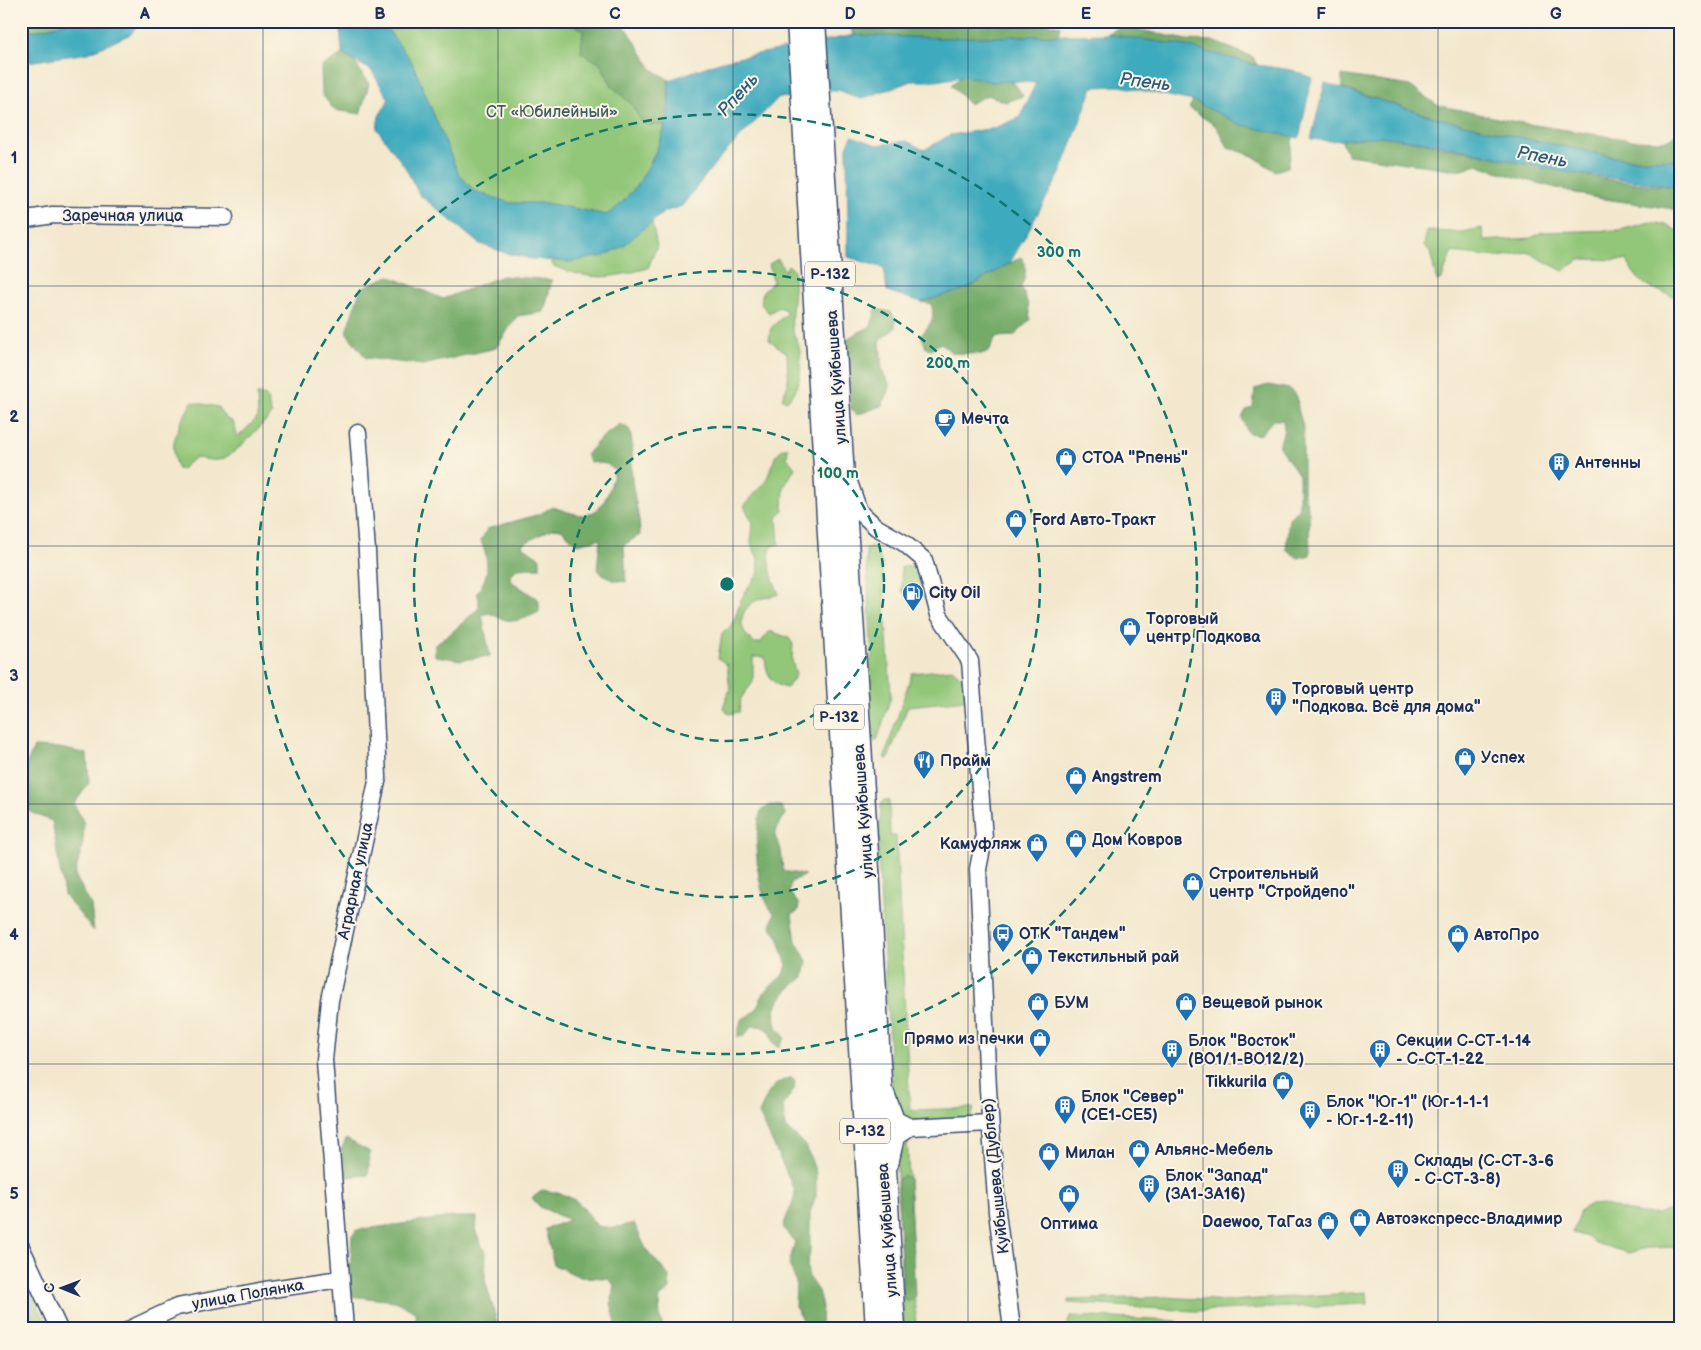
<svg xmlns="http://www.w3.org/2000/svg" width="1701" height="1350" font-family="'Balsamiq Sans',sans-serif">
<rect width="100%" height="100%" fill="#fcf5e5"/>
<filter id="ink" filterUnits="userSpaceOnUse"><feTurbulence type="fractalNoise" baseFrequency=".02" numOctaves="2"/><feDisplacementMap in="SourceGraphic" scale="10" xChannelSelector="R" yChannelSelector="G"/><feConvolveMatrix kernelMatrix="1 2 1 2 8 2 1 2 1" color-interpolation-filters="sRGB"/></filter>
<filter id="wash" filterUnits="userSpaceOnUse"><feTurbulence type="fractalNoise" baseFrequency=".0096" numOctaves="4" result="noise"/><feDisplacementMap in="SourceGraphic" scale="20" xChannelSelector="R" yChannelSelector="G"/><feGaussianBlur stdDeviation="1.12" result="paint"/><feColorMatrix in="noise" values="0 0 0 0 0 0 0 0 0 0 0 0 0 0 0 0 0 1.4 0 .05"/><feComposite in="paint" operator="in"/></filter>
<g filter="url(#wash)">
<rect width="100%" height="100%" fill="#f3e8cd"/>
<path fill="#92c678" stroke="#567a6b" d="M21,21h52l-36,9h-16z
M381,21h223l61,104c-9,33 -29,70 -58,90l-61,-12h-35l-37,-12 -16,-18 -46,-111z
M652,222l5,24 -9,22c-40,11 -55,13 -95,-2l-2,-6 18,2 75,-35z
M1650,222l18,3 12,8v60l-4,4c-25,-9 -38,-11 -49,-37l-46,-1 -18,12 -36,-19 -29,5 -47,-5 -9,27 -5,2 -7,-29 -6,-7 3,-14 36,1 19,-4 2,13 47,-3 11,-6 78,-2z
M778,259l7,12 3,-6 6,5c2,19 -4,42 -2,59 2,7 7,14 8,22 2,17 1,40 -14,50l-4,-3 6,-13 -1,-32 -18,-13 2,-12 16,-15 -3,-4 -5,-2 -10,6 -8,-9 2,-13 10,-9 -4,-18z
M257,394l9,2 6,19c-13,11 -38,43 -54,45 -7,1 -16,-2 -24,-2l-13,12 -3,-1c-12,-25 2,-45 14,-67l26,5 7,11 8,4 5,15 20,-20z
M783,448h5l-1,10 8,10 -11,19 -1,23 -6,8 2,26 -7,2c-7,13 1,35 7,48 -8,3 -21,4 -27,9 -16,13 -12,28 2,40h6l10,-12 19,7 4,6 -1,16 4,15 -9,13c-17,-3 -21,-16 -22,-31h-12v25l-12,16 -2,14 -10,2 -6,-7 7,-18 -3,-24 -9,-7 4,-25c13,-5 15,-25 21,-37 4,-8 11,-16 16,-23l-1,-14 -7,-16 2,-20 -9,-17 22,-25 10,-26z
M872,546l5,4 5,14 9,132 -14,45 -8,-2 -4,-67 7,-16 -6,-108z
M905,566h12l4,3 1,21 -4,4h-12l-4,-2 -1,-24z
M952,669l12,10 2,21 -58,6 -20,53 -4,-1 28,-85z
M885,800h4l1,36h6l14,274 64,-2 -3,10 -59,3 -9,-3 -10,-13 -15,-251 3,-50z
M907,1137l9,192h-12l-8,-176 4,-13z
M1589,1205c28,-3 50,17 77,6l14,4v32l-34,1 -17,5 -34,-10 -8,-6 -14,-4 7,-23z
M1367,1292l1,12 -173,7 -127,-8v-3l98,-3 63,4z
M1070,1316l106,5 5,4 -115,4z"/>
<path fill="#75ab68" stroke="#486d63" d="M567,21h47l14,9 24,39 17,11 -1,37 -3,8h-16l-7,-3 -11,-18 -19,-18 -12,-23 -19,-10 2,-23z
M865,21l90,3 6,-3h70l30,5 -2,9 -117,3 -88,-3 -5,-10z
M1122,26l65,14 25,1 41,16 4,8 -76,-20 -75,-11z
M342,54l12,7 15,23 -9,30 -26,-4 -12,-16 -1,-27z
M963,75l29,7 21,-1 10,15 -18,6 -17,-7 -19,9 -18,-19z
M1342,75l68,11 27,19 79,17 115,18 33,1 16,-8v27l-55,-1 -98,-20 -97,-23 -88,-28z
M1193,101l49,24 51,11 -5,31 -13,4 -22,-15 -25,-9 -12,-21 -27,-18z
M1382,136c99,14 197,46 298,51v23l-89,-13 -80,-21 -32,-11 -22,5 -109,-15 -7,-15z
M1021,257c7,11 5,19 0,30l7,17 2,16 -16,16 -18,1 -7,14 -8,3 -29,-1 -11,-10 -10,6 -5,-1 -5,-13c9,-10 15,-17 10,-31l-10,-2 45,-13z
M389,276l54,23 59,-23 50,4 -8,32 -27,4 -21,32 -73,17 -57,-7 -20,-26 15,-44z
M876,309l15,3 5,8 -1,8 -15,12 2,31 8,14 -2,9 -7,12 -24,9 -6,-6 -3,-71 23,-12z
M1268,385l21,4 8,7 1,13 5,18v63l6,23 1,42 -12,3 -12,-9 3,-31 10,-8v-35l-20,-28 5,-18 -1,-9h-10l-13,15 -12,-2 -6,-15 4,-8 7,-3 2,-18z
M620,424l9,5c7,21 1,30 3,51 2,18 8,36 8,55l-16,10 2,37 -14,-2 -15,-10 3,-31 -23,5 -16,-15 -8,-1 -32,17 19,13v10h-22l-8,8 1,5 28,19v12c-23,11 -27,12 -50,1l-7,2 8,41 -29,4 -26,-4v-12l15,-10 29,-26v-10l-3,-4c14,-18 13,-33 5,-53l6,-12 53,-15 12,-7c9,2 22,8 31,8 22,-1 28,-29 32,-45l-8,-6 -17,-2 -4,-7 13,-15z
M34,747l26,1 27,6 2,29 -15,21 10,19 -1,19 -8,33 16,30 3,26 -30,-36 -12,-74c-37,-14 -31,-13 -31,-51h3z
M770,805l11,1 5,9 -7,8 -4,13 6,14 2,21 22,4 -14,7 -2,10 10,12 -1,7 -6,3 4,27 11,20 -3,16c-13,9 -33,25 -29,44 1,6 7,12 10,17l-6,9 -6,-4 -4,-13 -9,-4h-8l-8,10 -7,1 4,-17 14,-9 10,-20 17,-15 5,-10 -9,-29 -7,-10 3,-14c-20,-20 -20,-77 -13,-103z
M792,1077l3,3 -1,10 -11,15 2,22 21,19 10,27v23l-6,16v39l-3,15 2,12 9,13 4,16 -1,15 -6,3 -10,-2 -10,-16 1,-25 -7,-18 6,-22 -12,-14c3,-14 12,-24 12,-37l-36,-77c9,-20 10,-30 33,-37z
M346,1139l24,13 -2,23 -30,3v-21z
M903,1175l6,3 6,118 -6,5 -6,-3 -6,-117z
M543,1190c33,6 35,10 54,36l17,2 20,-5 12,26 23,27 1,13 -11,10 1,19 4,11 -47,-1 -6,-25 3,-18 -7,-7 -27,-1 -26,-12 -9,-36 24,-9 -29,-13 -8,-9z
M453,1217h24l-1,16 10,21 -1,26 12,42 -17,7h-62l-3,-17 -20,-11 -46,-5 3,-61 5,-5z
M25,1278l22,45 -5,6 -7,-1 -3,-11 -11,-19v-19z"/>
<path fill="#3eaabd" stroke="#2c6c8e" d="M73,21h67l-9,13 -43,19 -67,10v-33h16z
M337,21h44l31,41 46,111 16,18 36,12h36l61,12c30,-21 52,-61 60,-97 3,-12 2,-26 2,-38l53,-19 132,-26 88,3 164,-4 75,11 76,20 35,5 20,8 -13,60 -57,-13 -49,-24 -73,-15 -27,1 -32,85 -51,91 -44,26 -45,13 -34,-11 -3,-23 -36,-11 -1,-110 5,-11 25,9 30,-4 17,9 26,-15 44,-7 25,-10 17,-35 -23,-2 -21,1 -26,-6 -30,5h-24l-51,18 -23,-9 -47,8 -12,-1 -62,64 -35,45 -18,6 -42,35 -18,9 -35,6 -37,-3 -27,-6 -27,-10 -59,-49 -14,-27 -28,-38 2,-13 10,-17 -18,-29 -29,-16 -2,-29z
M1325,83l105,33 97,23 98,20 55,1v27l-122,-16 -120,-27 -56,-8 -53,5 -18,-2z"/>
</g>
<g filter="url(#ink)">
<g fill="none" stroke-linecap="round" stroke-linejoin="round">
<g stroke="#3b4b6f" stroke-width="19">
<path id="minor" d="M21,220l32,-5 172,2
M849,482l10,29 17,16 28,16 20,17 15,55 31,46 14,177 -6,31 10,220 9,123 15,117
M886,1093l10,27 14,7 80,-4
M890,1164l6,-27 14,-10
M21,1247l38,82
M130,1329l47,-22 88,-17 75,-11
M345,1329l-21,-269 6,-60 48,-223 -11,-226 -9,-118"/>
</g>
<g stroke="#3b4b6f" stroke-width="25">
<path id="highway" d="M798,21l79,1308
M814,21l55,864 25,444"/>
</g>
<use href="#minor" stroke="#fff" stroke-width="16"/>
<use href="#highway" stroke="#fff" stroke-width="22"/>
</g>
</g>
<path fill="none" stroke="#1b2f5e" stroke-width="1" stroke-opacity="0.55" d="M263,21v1308M498,21v1308M733,21v1308M968,21v1308M1203,21v1308M1438,21v1308M21,286h1659M21,546h1659M21,804h1659M21,1064h1659"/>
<g fill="none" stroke="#0f766e" stroke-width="2.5" stroke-dasharray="9 6">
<circle cx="727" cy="584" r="157"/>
<circle cx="727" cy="584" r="313"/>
<circle cx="727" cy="584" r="470"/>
</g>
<defs>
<g id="cafe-pin" transform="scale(1.125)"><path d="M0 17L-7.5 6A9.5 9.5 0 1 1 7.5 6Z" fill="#1f6fb2" stroke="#fcf5e5"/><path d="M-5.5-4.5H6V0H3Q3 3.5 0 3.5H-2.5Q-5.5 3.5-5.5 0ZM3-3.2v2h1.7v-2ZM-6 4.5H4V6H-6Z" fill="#fff"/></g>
<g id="shop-pin" transform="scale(1.125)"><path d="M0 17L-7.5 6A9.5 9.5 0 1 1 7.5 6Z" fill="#1f6fb2" stroke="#fcf5e5"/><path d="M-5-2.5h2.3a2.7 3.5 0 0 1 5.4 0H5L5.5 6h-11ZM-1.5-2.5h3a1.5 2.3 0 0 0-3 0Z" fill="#fff"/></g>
<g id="building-pin" transform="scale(1.125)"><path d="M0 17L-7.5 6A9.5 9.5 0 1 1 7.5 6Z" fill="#1f6fb2" stroke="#fcf5e5"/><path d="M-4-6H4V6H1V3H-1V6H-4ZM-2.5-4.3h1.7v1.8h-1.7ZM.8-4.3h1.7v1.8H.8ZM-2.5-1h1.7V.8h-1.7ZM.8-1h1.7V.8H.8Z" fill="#fff"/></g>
<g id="fuel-pin" transform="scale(1.125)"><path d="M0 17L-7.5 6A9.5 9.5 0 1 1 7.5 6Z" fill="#1f6fb2" stroke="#fcf5e5"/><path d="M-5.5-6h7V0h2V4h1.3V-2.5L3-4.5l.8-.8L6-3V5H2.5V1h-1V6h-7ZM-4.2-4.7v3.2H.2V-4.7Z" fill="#fff"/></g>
<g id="restaurant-pin" transform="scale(1.125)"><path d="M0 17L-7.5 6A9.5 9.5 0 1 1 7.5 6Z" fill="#1f6fb2" stroke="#fcf5e5"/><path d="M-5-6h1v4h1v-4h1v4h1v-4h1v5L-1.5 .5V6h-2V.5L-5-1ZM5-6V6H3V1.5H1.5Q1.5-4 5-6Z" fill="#fff"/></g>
<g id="bus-pin" transform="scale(1.125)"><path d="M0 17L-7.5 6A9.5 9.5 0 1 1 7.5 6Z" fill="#1f6fb2" stroke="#fcf5e5"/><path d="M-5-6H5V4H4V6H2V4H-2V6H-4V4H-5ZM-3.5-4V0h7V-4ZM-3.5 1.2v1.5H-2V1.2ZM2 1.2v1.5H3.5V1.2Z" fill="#fff"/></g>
</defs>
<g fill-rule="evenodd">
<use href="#cafe-pin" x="945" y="419"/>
<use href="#shop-pin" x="1066" y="458"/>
<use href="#building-pin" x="1559" y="463"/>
<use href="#shop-pin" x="1016" y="520"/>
<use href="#fuel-pin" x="913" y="593"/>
<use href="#shop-pin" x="1130" y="628"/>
<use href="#building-pin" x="1276" y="698"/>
<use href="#shop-pin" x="1465" y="758"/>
<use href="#restaurant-pin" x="924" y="761"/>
<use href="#shop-pin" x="1076" y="777"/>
<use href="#shop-pin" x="1076" y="840"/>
<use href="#shop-pin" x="1037" y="844"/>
<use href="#shop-pin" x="1193" y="883"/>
<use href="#bus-pin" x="1003" y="934"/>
<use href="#shop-pin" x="1458" y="935"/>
<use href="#shop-pin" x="1032" y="957"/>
<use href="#shop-pin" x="1038" y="1003"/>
<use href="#shop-pin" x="1186" y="1003"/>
<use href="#shop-pin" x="1040" y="1039"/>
<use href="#building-pin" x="1172" y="1050"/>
<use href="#building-pin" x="1380" y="1050"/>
<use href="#shop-pin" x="1283" y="1082"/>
<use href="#building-pin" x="1065" y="1106"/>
<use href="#building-pin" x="1310" y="1111"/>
<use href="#shop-pin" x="1139" y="1150"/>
<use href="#shop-pin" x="1049" y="1153"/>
<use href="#building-pin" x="1398" y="1170"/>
<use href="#building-pin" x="1149" y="1185"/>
<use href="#shop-pin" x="1069" y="1195"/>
<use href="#shop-pin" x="1360" y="1219"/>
<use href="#shop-pin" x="1328" y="1222"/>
</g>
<g text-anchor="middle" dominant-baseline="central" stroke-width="4" stroke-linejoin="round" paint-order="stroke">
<g fill="#fcf5e5" stroke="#5e6a86" stroke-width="1">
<rect x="805" y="261.5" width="50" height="25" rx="4"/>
<rect x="814" y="704.5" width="50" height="25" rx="4"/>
<rect x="840" y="1118.5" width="50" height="25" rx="4"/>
</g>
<g font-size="15" font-weight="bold" fill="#1b2f5e">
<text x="830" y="274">Р-132</text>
<text x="839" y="717">Р-132</text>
<text x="865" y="1131">Р-132</text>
</g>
<g font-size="16" fill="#3f5c66" stroke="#fcf5e5">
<text x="552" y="112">СТ «Юбилейный»</text>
</g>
<g font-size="16" fill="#1b2f5e" stroke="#fcf5e5">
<text x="123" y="216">Заречная улица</text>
<text transform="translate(837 377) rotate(-94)">улица Куйбышева</text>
<text transform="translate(864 811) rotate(-94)">улица Куйбышева</text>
<text transform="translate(356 881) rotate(-78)">Аграрная улица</text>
<text transform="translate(996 1176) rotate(-96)">Куйбышева (Дублер)</text>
<text transform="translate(888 1230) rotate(-94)">улица Куйбышева</text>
<text transform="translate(248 1295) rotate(-10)">улица Полянка</text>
</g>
<g font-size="16" font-weight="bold" fill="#1b2f5e" stroke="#fcf5e5" text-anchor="start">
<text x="961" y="419">Мечта</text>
<text x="1082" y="458">СТОА "Рпень"</text>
<text x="1575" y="463">Антенны</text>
<text x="1032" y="520">Ford Авто-Тракт</text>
<text x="929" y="593">City Oil</text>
<text x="1146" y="619">Торговый<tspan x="1146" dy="18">центр Подкова</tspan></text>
<text x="1292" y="689">Торговый центр<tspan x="1292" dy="18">"Подкова. Всё для дома"</tspan></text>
<text x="1481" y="758">Успех</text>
<text x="940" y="761">Прайм</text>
<text x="1092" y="777">Angstrem</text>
<text x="1092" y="840">Дом Ковров</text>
<text x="1021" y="844" text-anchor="end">Камуфляж</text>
<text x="1209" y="874">Строительный<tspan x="1209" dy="18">центр "Стройдепо"</tspan></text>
<text x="1019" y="934">ОТК "Тандем"</text>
<text x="1474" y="935">АвтоПро</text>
<text x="1048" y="957">Текстильный рай</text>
<text x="1054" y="1003">БУМ</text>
<text x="1202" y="1003">Вещевой рынок</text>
<text x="1024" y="1039" text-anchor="end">Прямо из печки</text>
<text x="1188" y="1041">Блок "Восток"<tspan x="1188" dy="18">(ВО1/1-ВО12/2)</tspan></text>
<text x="1396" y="1041">Секции С-СТ-1-14<tspan x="1396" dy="18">- С-СТ-1-22</tspan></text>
<text x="1267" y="1082" text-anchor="end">Tikkurila</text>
<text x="1081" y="1097">Блок "Север"<tspan x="1081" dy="18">(СЕ1-СЕ5)</tspan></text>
<text x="1326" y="1102">Блок "Юг-1" (Юг-1-1-1<tspan x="1326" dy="18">- Юг-1-2-11)</tspan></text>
<text x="1155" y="1150">Альянс-Мебель</text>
<text x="1065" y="1153">Милан</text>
<text x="1414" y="1161">Склады (С-СТ-3-6<tspan x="1414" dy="18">- С-СТ-3-8)</tspan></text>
<text x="1165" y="1176">Блок "Запад"<tspan x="1165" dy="18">(ЗА1-ЗА16)</tspan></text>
<text x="1376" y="1219">Автоэкспресс-Владимир</text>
<text x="1312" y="1222" text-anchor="end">Daewoo, ТаГаз</text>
<text x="1069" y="1224" text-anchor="middle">Оптима</text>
</g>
<g font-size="18" font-style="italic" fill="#275a7f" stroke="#fcf5e5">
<text transform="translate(1145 82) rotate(7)">Рпень</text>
<text transform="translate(738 95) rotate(-48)">Рпень</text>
<text transform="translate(1542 157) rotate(11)">Рпень</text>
</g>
</g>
<circle cx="727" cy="584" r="8" fill="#0f766e" stroke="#fcf5e5" stroke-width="2.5"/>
<g font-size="15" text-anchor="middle" font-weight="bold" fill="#0f766e" stroke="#fcf5e5" stroke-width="4" stroke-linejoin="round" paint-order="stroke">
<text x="1059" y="257">300 m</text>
<text x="948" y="368">200 m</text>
<text x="838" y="478">100 m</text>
</g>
<rect width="1701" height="1350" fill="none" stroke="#fcf5e5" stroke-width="55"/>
<g transform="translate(62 1288) rotate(271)" stroke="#fcf5e5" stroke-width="4" paint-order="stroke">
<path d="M0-4L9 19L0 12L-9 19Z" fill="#1b2f5e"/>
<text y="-8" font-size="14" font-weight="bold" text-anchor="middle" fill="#1b2f5e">С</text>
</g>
<rect x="28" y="28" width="1646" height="1294" fill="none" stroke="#1b2f5e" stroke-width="2"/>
<g font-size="16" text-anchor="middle" font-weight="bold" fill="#1b2f5e">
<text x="145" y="19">A</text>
<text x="380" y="19">B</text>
<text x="615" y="19">C</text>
<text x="850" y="19">D</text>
<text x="1086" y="19">E</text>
<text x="1321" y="19">F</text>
<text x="1556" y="19">G</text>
<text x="14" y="163">1</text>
<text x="14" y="422">2</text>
<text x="14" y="681">3</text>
<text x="14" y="940">4</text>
<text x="14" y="1199">5</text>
</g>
</svg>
